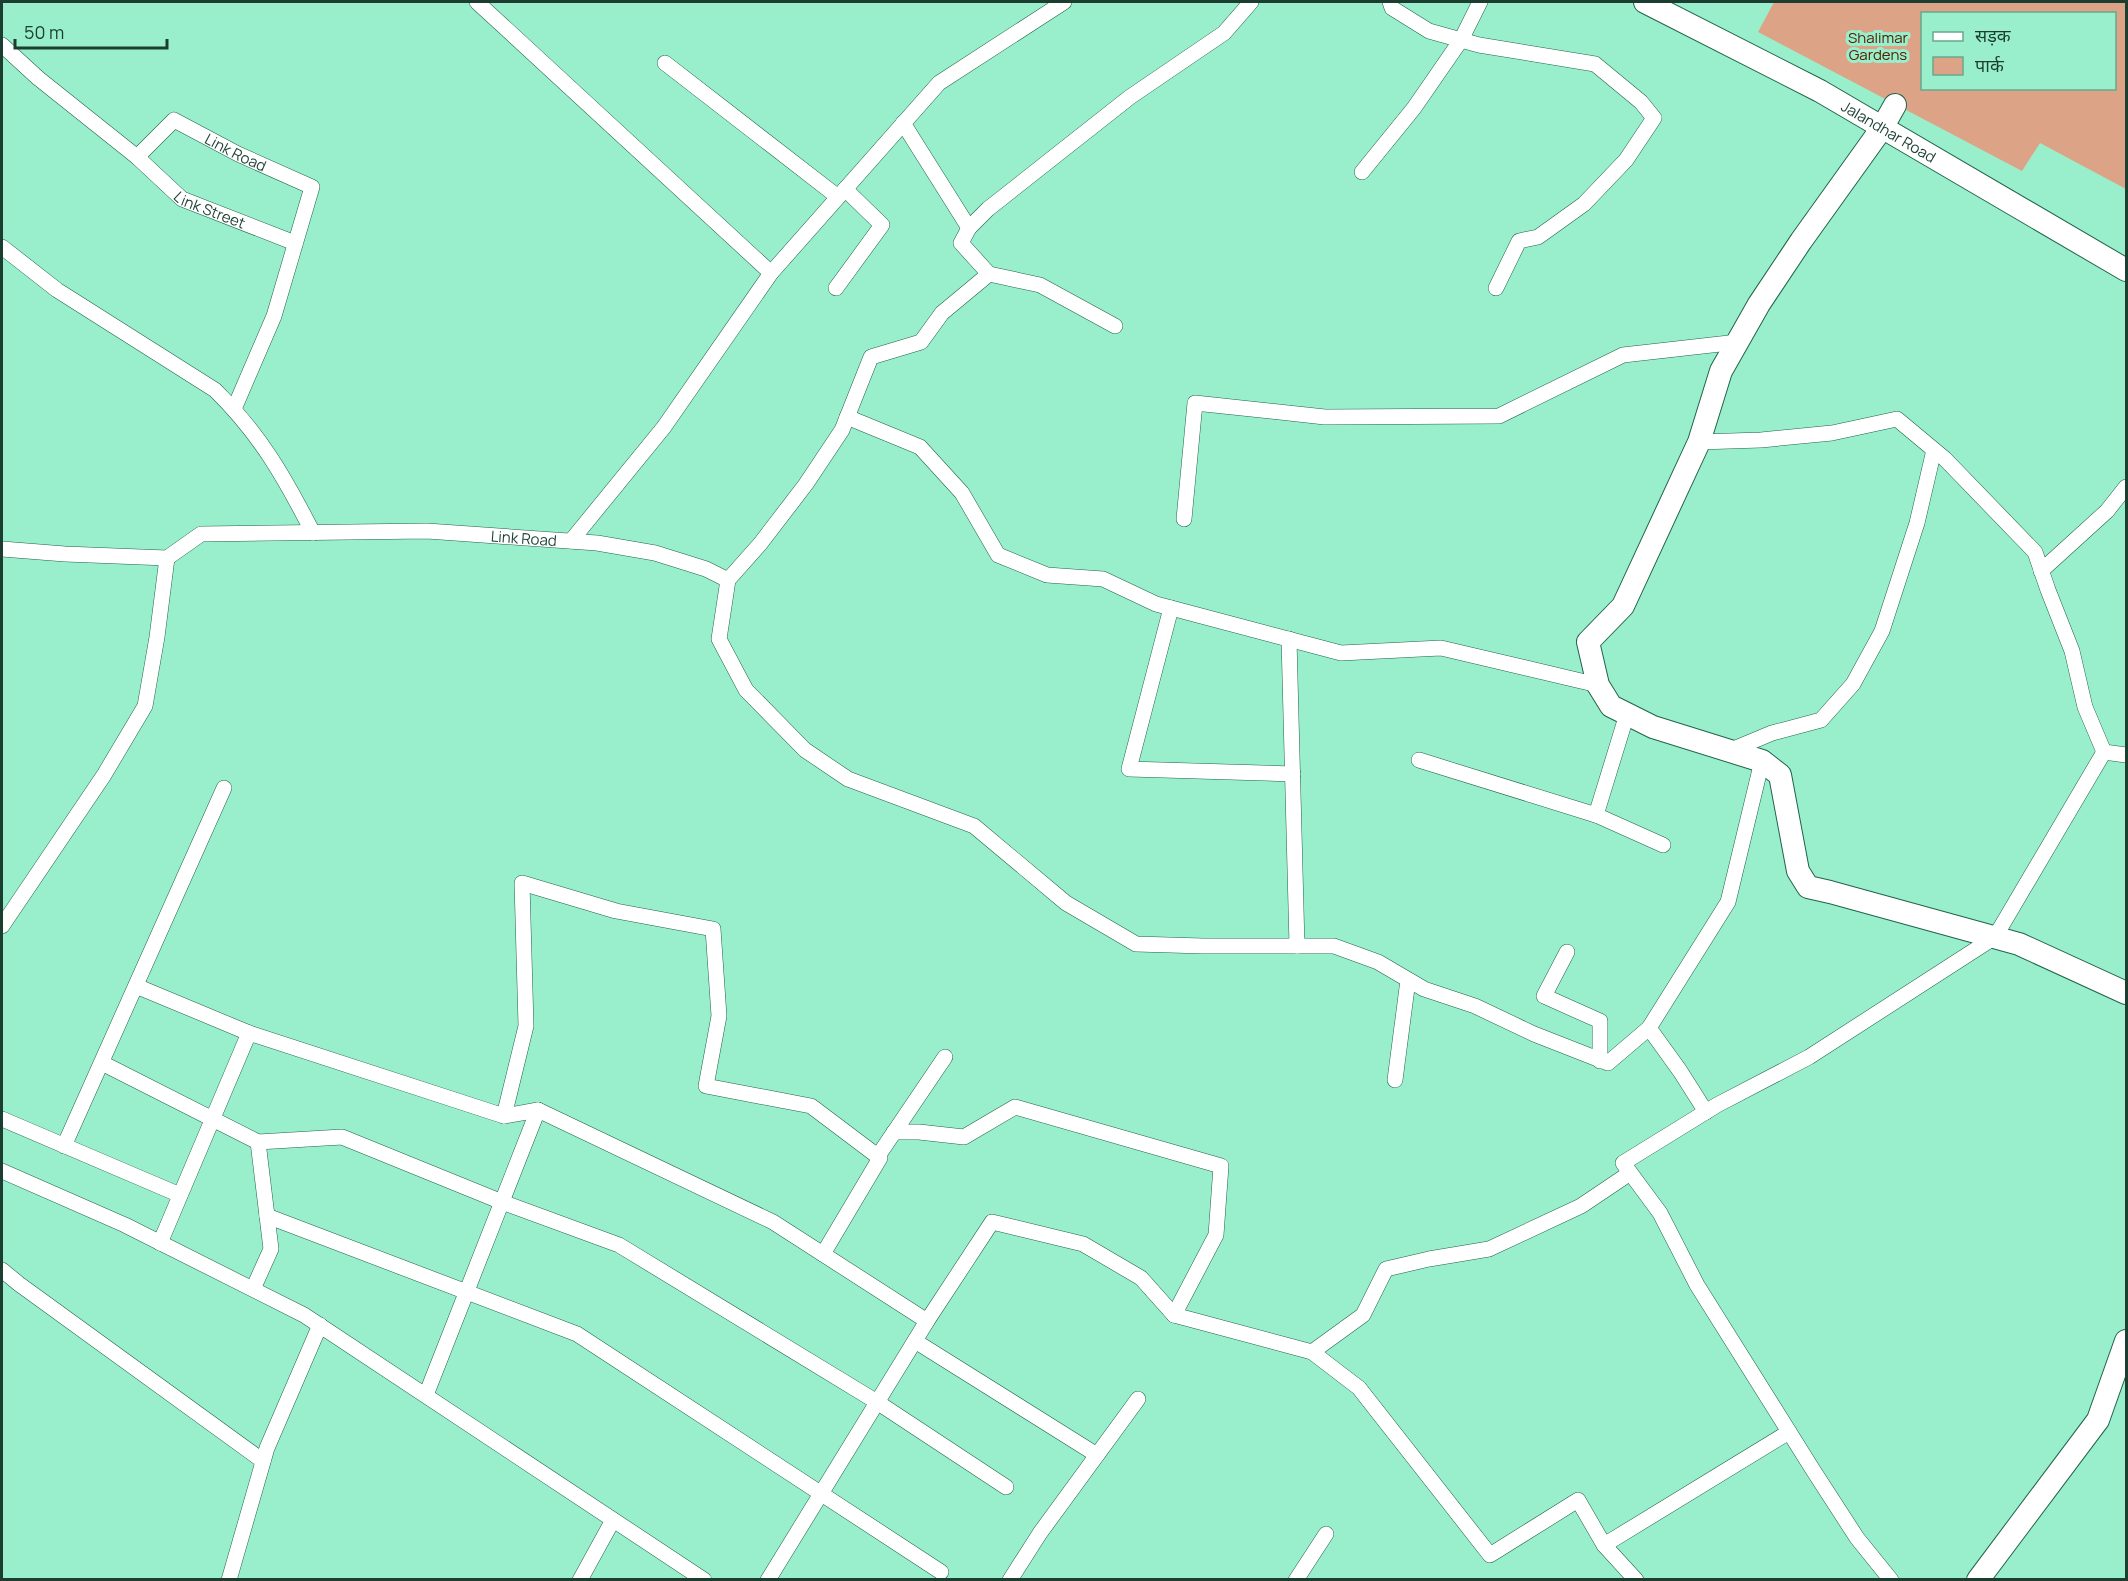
<svg xmlns="http://www.w3.org/2000/svg" width="2128" height="1581" font-family="Manrope,'Noto Sans Devanagari',sans-serif">
<rect width="100%" height="100%" fill="#99efcb"/>
<path fill="#dda387" fill-rule="evenodd" d="M1774,2h352v187l-86,-46 -18,28 -264,-139zM1922,14h192v74h-192z"/>
<g fill="none" stroke-linecap="round" stroke-linejoin="round">
<g stroke="#21634c" stroke-width="16">
<g id="street">
<path d="M477,2l294,271"/>
<path d="M1390,2l2,6 37,23 50,14 116,19 46,38 13,16 -28,42 -42,44 -46,33 -19,4 -23,47"/>
<path id="s1" d="M2,45l36,33 99,79 45,42 113,44"/>
<path d="M665,63l173,134"/>
<path d="M903,123l66,105 19,-19 142,-112 94,-64 27,-31"/>
<path id="s2" d="M137,157l37,-37 64,34 74,33 -38,129 -40,93"/>
<path d="M1362,172l52,-64 47,-68 19,-38"/>
<path d="M969,228l-8,15 28,31 -47,39 -21,29 -50,15 -29,73 -36,54 -46,60 -32,36 -9,59 27,51 59,60 43,29 126,47 92,77 70,41 67,2h131l44,16 46,27 51,17 59,28 74,29 41,-35 31,43 26,41"/>
<path d="M2,247l55,43 158,100c45,44 70,88 98,143"/>
<path d="M989,274l51,11 75,41"/>
<path d="M836,288l46,-63 -37,-36"/>
<path d="M847,417l73,30 42,46 36,62 49,20 56,4 53,25 185,49 100,-5 157,37"/>
<path d="M1699,442l62,-2 71,-7 65,-14 48,40 90,93 13,38 24,61 13,56 19,45 22,3"/>
<path d="M1184,519l11,-116 130,14 174,-1 124,-61 115,-13"/>
<path d="M571,541l93,-114 107,-154 168,-190 125,-81"/>
<path id="s3" d="M2,549l63,5 102,4 34,-24 226,-3 170,12 58,10 51,16 22,11"/>
<path d="M2041,571l66,-60 19,-24"/>
<path d="M1171,608l-42,161 164,5"/>
<path d="M1289,639l8,307"/>
<path d="M1729,751l43,-18 49,-13 32,-36 29,-53 35,-108 17,-73"/>
<path d="M1419,760l177,55 67,30"/>
<path d="M1596,815l31,-101"/>
<path d="M2,926l102,-151 41,-69 12,-69 10,-79"/>
<path d="M1567,952l-23,44 56,25v40"/>
<path d="M136,986l113,47"/>
<path d="M1649,1028l79,-126 34,-141"/>
<path d="M102,1063l156,79 84,-5 160,65 117,43 258,157 129,85"/>
<path d="M1395,1080l13,-100"/>
<path d="M504,1116l22,-90 -4,-143 94,28 97,18 6,87 -13,70 105,20 69,52 -57,96"/>
<path d="M2,1119l178,76"/>
<path d="M894,1132h25l45,5 51,-30 206,59 -5,69 -42,80"/>
<path d="M64,1146l160,-358"/>
<path d="M878,1156l67,-99"/>
<path d="M2,1171l123,54 179,90 400,265"/>
<path d="M267,1216l310,118 364,238"/>
<path d="M160,1243l89,-210 255,83 34,-6 235,112 154,99 -159,259"/>
<path d="M2,1270l17,14 244,177"/>
<path d="M253,1289l18,-40 -13,-107"/>
<path d="M927,1321l65,-99 91,22 58,34 33,37 138,37 51,-37 23,-46 43,-10 60,-10 92,-43 49,-33"/>
<path d="M915,1341l182,114"/>
<path d="M1312,1352l47,36 131,167 88,-55 26,45 185,-113"/>
<path d="M426,1395l112,-285"/>
<path d="M1604,1545l32,35"/>
<path d="M229,1580l38,-132 53,-123"/>
<path d="M580,1580l33,-60"/>
<path d="M1010,1580l30,-47 98,-134"/>
<path d="M1296,1580l30,-46"/>
<path d="M1891,1580l-34,-42 -44,-68 -116,-185 -37,-72 -37,-50 94,-58 92,-48 186,-120 109,-185"/>
</g>
</g>
<g stroke="#21634c" stroke-width="24">
<g id="secondary">
<path id="s4" d="M1645,2l175,89 306,179"/>
<path d="M1895,105l-13,23 -81,113 -42,63 -38,67 -22,71 -76,164 -35,36 10,43 13,21 42,21 109,34 18,14 18,96 10,16 22,5 189,52 107,49"/>
<path d="M1978,1580l120,-160 28,-79"/>
</g>
</g>
<use href="#street" stroke="#fff" stroke-width="15"/>
<use href="#secondary" stroke="#fff" stroke-width="22"/>
</g>
<g text-anchor="middle" dominant-baseline="central" stroke-width="6" stroke-linejoin="round" paint-order="stroke">
<g font-size="15" fill="#532003" stroke="#99efcb">
<text x="1878" y="37">Shalimar<tspan x="1878" dy="17">Gardens</tspan></text>
</g>
<g font-size="15" fill="#1b3e31" stroke="#99efcb">
<text stroke="none"><textPath href="#s4" startOffset="276">Jalandhar Road</textPath></text>
<text stroke="none"><textPath href="#s2" startOffset="122">Link Road</textPath></text>
<text stroke="none"><textPath href="#s1" startOffset="267">Link Street</textPath></text>
<text stroke="none"><textPath href="#s3" startOffset="530">Link Road</textPath></text>
</g>
</g>
<rect width="2128" height="1581" fill="none" stroke="#1b3e31" stroke-width="6"/>
<rect x="1921" y="12" width="195" height="78" fill="#99efcb" stroke="#67a88d" stroke-width="1.5"/>
<rect x="1933" y="32" width="30" height="9" fill="#ffffff" stroke="#67a88d" stroke-width="1.5"/>
<text x="1975" y="42" font-size="18" fill="#1b3e31">सड़क</text>
<rect x="1933" y="57" width="30" height="18" fill="#dda387" stroke="#67a88d" stroke-width="1.5"/>
<text x="1975" y="72" font-size="18" fill="#1b3e31">पार्क</text>
<path d="M15 39v9h152v-9" fill="none" stroke="#1b3e31" stroke-width="3"/>
<text x="24" y="39" font-size="18" fill="#1b3e31" stroke="#99efcb" stroke-width="4.5" paint-order="stroke">50 m</text>
</svg>
